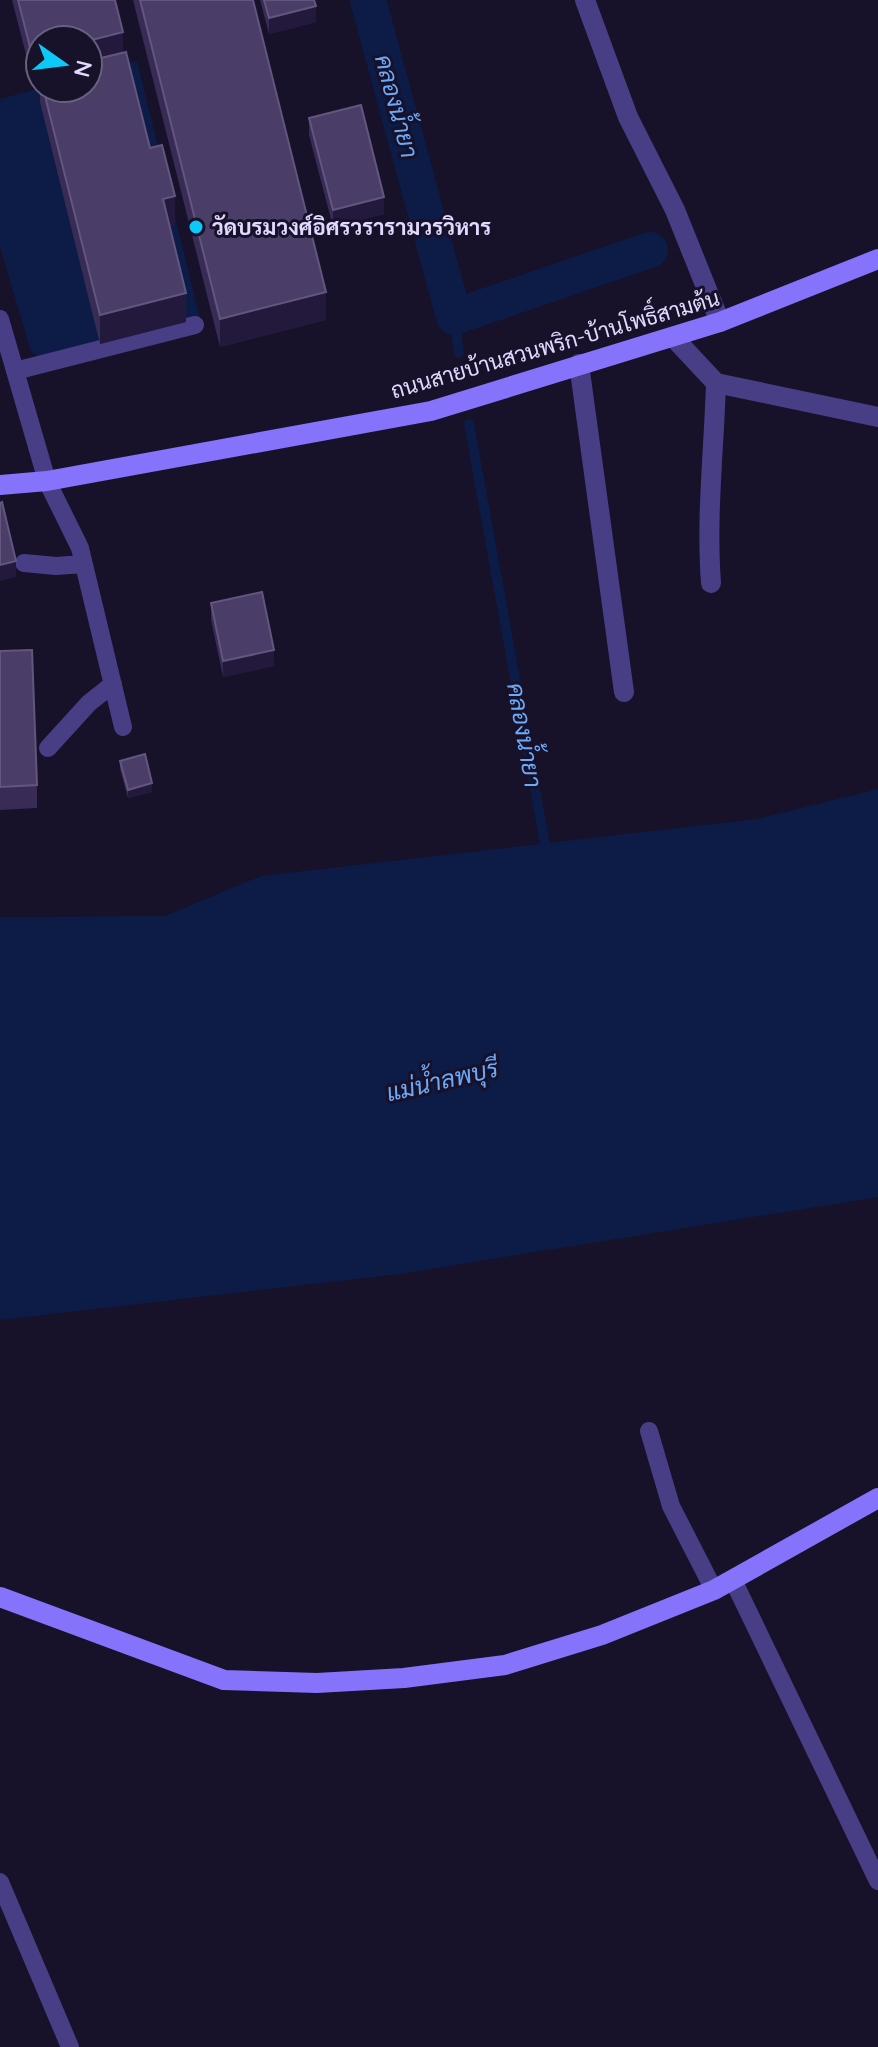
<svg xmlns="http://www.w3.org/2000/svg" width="878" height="2047" font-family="Quicksand,Sarabun,sans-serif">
<rect width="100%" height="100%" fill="#171129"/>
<path fill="#0c1c46" d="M137,61l63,258 -155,41 -14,-8 -31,-105v-148l40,-11h48v-14z
M878,789v408l-478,77 -400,46v-403l165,-1 96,-40 496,-57z"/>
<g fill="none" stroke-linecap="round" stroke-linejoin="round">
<path stroke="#0c1c46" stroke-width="10" d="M454,317l5,36
M469,424l78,431"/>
<path stroke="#0c1c46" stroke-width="36" d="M368,0l86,317 196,-67"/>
<path stroke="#483e86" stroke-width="18" d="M0,319l47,162 33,67 43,179
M15,371l180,-46
M24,563l32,3 28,-2
M48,748l41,-45 24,-19
M649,1431l22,75 43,84
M733,1580l145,301
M0,1882l70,165"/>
<path stroke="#483e86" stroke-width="20" d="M585,0l43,117 47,93 45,112
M673,337l43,46c-2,67 -10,133 -5,200
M579,364l45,328
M716,383l162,34"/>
<path stroke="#8574fb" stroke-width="20" d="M0,485l47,-4 384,-70 289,-89 158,-63
M0,1597l224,83 93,3 87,-5 101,-13 97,-30 112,-45 164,-92"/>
</g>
<path fill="#382b56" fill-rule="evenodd" d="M12,0h103l8,52 27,96 25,77 -5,1 16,96 -86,22 -60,-242v-26l-8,2zM40,40l48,48h-48z
M133,0h120l73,320 -106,27z
M260,0h54l2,22 -47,12z
M309,118l75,96 -51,13 -24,-92z
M211,603l63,63 -51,11 -12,-57z
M0,651l37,134v23l-37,2z
M120,761l32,31 -24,6 -8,-29z"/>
<path fill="#23193c" d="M316,6v16l-47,12v-16z
M123,32v23l-35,9v-23z
M40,53v23l-8,2v-23z
M175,196v29l-12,3v-29z
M384,197v17l-51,13v-17z
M326,292v28l-106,27v-28z
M186,293v29l-86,22v-29z
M16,561v16l-16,4v-16z
M274,650v16l-51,11v-16z
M152,783v9l-24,6v-8z"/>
<path fill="#4a3e68" stroke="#62567f" stroke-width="2" d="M18,0h97l8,32 -35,9 -48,-1v13l-8,2z
M140,0h113l73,292 -106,27z
M264,0h50l2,6 -47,12z
M126,52l24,96 12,-3 13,51 -12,3 23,94 -86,22 -57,-227h45v-27z
M361,105l23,92 -51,13 -24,-92z
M2,502l14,59 -16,4v-62z
M262,592l12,58 -51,11 -12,-58z
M32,650l5,135 -37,2v-136z
M145,754l7,29 -24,7 -8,-29z"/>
<circle fill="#0cc9f8" stroke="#171129" stroke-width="3" cx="196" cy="227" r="8"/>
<g text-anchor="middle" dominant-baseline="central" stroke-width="6" stroke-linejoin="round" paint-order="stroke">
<g font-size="22" font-weight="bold" fill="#e1dafe" stroke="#171129" text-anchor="start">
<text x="212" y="227">วัดบรมวงศ์อิศรวรารามวรวิหาร</text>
</g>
<g font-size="22" fill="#e1dafe" stroke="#171129">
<text transform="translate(555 344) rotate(-16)">ถนนสายบ้านสวนพริก-บ้านโพธิ์สามต้น</text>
</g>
<g font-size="24" font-style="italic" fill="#6baafb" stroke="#171129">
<text transform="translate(397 106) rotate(75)">คลองน้ำยา</text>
<text transform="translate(525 735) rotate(80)">คลองน้ำยา</text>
<text transform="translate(442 1080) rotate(-13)">แม่น้ำลพบุรี</text>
</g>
</g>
<g transform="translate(64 64) rotate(104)"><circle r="38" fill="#171129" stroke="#68617e" stroke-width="2"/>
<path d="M0-6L14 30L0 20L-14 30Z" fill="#0cc9f8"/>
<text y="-12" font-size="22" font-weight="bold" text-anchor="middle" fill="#e1dafe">N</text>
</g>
</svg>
